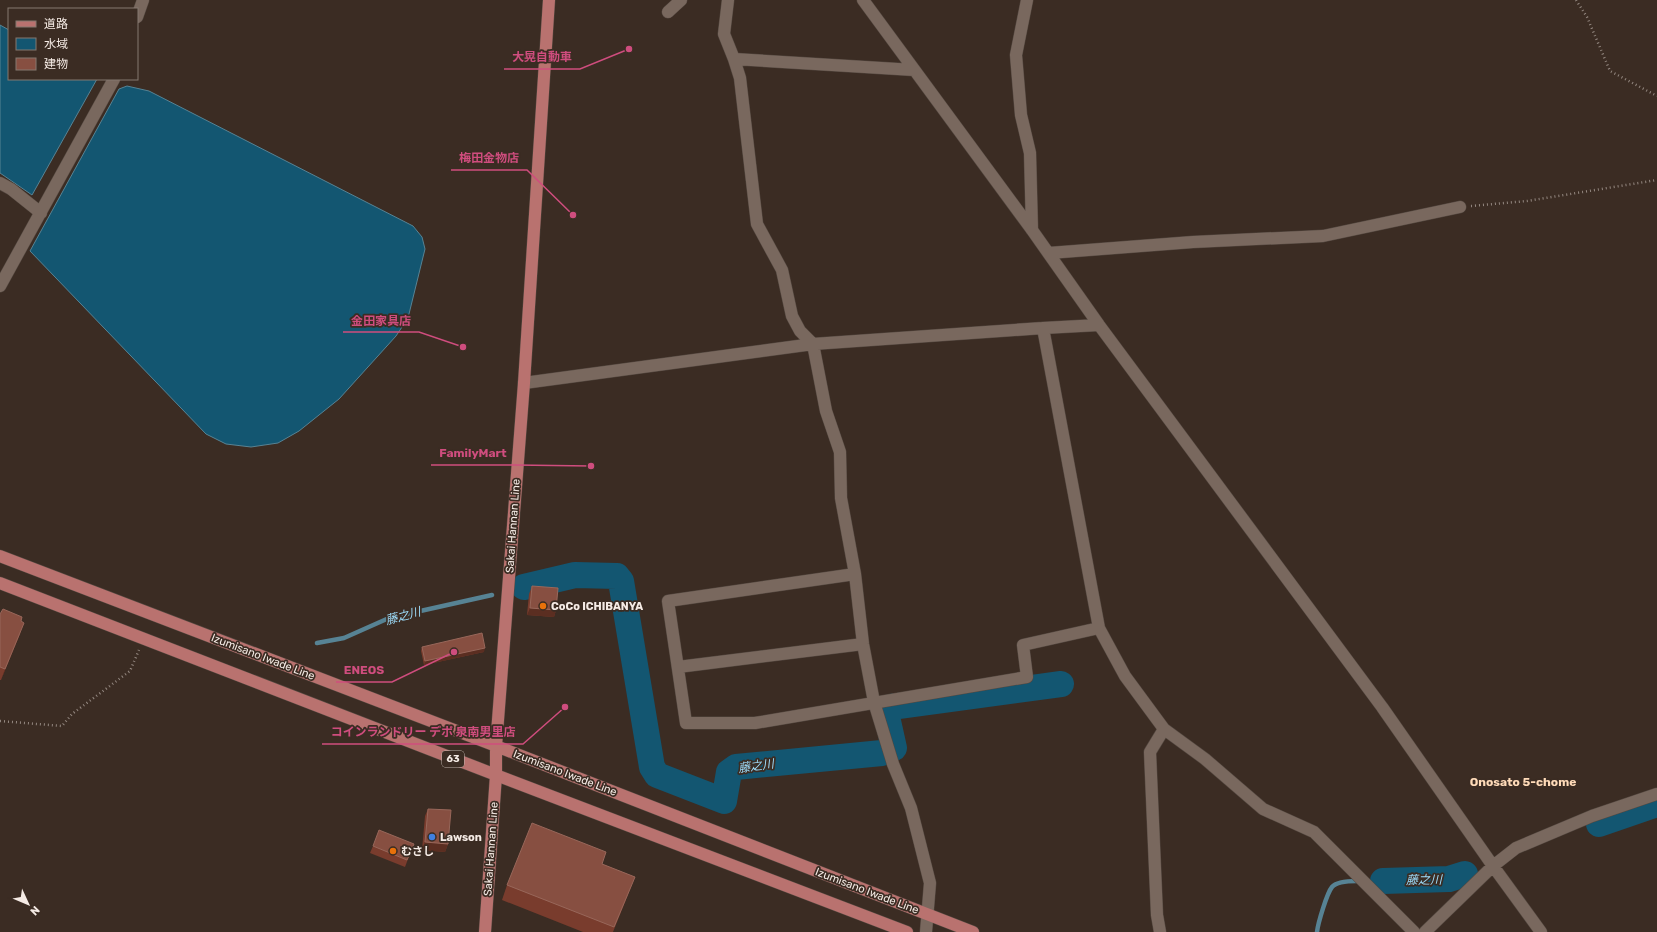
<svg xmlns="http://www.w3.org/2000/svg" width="1657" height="932" font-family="Rubik,'Noto Sans JP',sans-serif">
<rect width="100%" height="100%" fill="#3b2c23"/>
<path fill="#135671" stroke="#578394" d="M0,25l9,5v49h88l-65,116 -32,-22z
M127,86l22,5 264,135 9,11 3,12 -17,69 -12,18 -57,63 -40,32 -21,12 -27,4 -25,-3 -20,-10 -176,-183 89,-162z"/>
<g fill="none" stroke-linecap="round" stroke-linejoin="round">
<path stroke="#578394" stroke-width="4.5" d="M317,643l27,-5 45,-20 103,-23
M1317,932c1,-9 10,-39 15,-45 5,-6 18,-6 25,-6"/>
<path stroke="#135671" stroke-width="26" d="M524,587l51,-12 42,1 4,5 31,186 5,8 67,26 5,-29 7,-5 146,-14 12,-5 -8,-36 5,-5 170,-23
M1599,824l58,-20
M1383,881l66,-2 16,-5"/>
<g stroke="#544840" stroke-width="13">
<path id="minor" d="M728,0l-4,34 10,25 6,19 17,146 25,46 10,46 8,15 13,13 13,67 14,41 1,46 14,76 8,70 11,58 19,62 18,44 19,75 -4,49
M863,0l169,230 67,95 283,382 111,159 48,66
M1027,0l-11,55 5,60 9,38 2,77
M668,12l13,-12
M137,17l6,-17
M734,59l180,11
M0,183l11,6 30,24
M1049,253l144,-11 130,-6 137,-29
M0,286l114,-207
M1043,328l56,300 26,48 39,53 41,30 58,50 51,23 100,100
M524,383l289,-39 230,-16 56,-3
M855,574l-187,27 18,122h69l272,-46 -4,-32 76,-17
M678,667l185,-23
M1160,932l-3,-17 -7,-163 14,-23
M1425,932l68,-66 23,-18 76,-32 65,-22"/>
</g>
<g stroke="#544840" stroke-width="13">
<path id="major" d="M0,556l496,190 477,186
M0,583l496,192 411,157
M485,932l11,-157v-29l28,-363 25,-383"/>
</g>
<path stroke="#948880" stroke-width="2.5" stroke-dasharray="1 3" stroke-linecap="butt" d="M1576,0l11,17 23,54 47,25
M1471,206l56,-5 130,-21
M0,721l62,5 10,-12 58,-43 9,-21"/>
<use href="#minor" stroke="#79685e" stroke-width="12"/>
<use href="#major" stroke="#b9726f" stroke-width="12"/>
</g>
<path fill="#793c2d" d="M532,586l24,24 -2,7 -27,-2 2,-21z
M0,614l21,8 -1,12 -19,46h-1z
M422,647l62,5 -60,13 -3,-14z
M428,809l20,35 -3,8 -23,-2 3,-34z
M373,846l38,5 -6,16 -35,-14z
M602,864l33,13 -22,55h-30l-81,-32 5,-15z"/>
<path fill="#5b2e21" d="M530,608l26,2 -2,7 -27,-2z
M24,623l-4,11 -19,46 4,-11z
M485,648l-1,4 -60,13 1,-4z
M425,842l23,2 -3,8 -23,-2z
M635,877l-6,14 -16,41z"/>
<path fill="#874f41" stroke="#98675a" d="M532,586l26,2 -2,22 -26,-2z
M3,609l19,8 -1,4 3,2 -19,46 -5,-2v-53z
M482,633l3,15 -60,13 -3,-14z
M428,809l23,1 -3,34 -23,-2z
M532,823l74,29 -4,12 33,13 -21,50 -107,-42z
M379,830l35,14 -7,16 -34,-14z"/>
<g fill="#e8710a" stroke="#3b2c23" stroke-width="1.5">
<circle cx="543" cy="606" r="4"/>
<circle cx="393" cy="851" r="4"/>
</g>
<circle fill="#3f7fe0" stroke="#3b2c23" stroke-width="1.5" cx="432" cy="837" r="4"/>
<g text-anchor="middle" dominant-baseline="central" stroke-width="3.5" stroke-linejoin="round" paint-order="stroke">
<rect fill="#3b2c23" stroke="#bdb2ab" stroke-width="1" x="442" y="751" width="22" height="16" rx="3"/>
<g font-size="10" font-weight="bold" fill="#f5ebe5">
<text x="453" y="759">63</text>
</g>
<g font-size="11" fill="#f5ebe5" stroke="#3b2c23">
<text transform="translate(513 526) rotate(-86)">Sakai Hannan Line</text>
<text transform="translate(263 657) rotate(21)">Izumisano Iwade Line</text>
<text transform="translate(565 773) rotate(21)">Izumisano Iwade Line</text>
<text transform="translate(491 849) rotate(-86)">Sakai Hannan Line</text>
<text transform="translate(867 891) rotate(21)">Izumisano Iwade Line</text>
</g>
<g font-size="11" font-weight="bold" fill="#f5ebe5" stroke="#3b2c23" text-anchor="start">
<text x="551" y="606">CoCo ICHIBANYA</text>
<text x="440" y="837">Lawson</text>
<text x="401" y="851">むさし</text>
</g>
<g font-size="12" font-style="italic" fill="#9eddfb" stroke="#3b2c23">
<text transform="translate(403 616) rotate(-15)">藤之川</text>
<text transform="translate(756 766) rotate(-8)">藤之川</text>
<text transform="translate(1424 880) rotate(-1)">藤之川</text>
</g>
<g font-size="12" font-weight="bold" fill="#ffdbb9" stroke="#3b2c23">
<text x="1523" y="782">Onosato 5-chome</text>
</g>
</g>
<path fill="none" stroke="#cf4d7e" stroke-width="1.5" d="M629 49L580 69H504M573 215L527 170H451M463 347L419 332H343M591 466L515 465H431M454 652L392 682H336M565 707L523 744H322"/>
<g fill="#cf4d7e" stroke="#3b2c23" stroke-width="1.5">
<circle cx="629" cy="49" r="4"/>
<circle cx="573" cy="215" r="4"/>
<circle cx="463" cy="347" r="4"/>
<circle cx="591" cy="466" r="4"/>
<circle cx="454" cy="652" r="4"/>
<circle cx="565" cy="707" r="4"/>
</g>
<g font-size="12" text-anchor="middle" font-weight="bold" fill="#cf4d7e" stroke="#3b2c23" stroke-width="3.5" stroke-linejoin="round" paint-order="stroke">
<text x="542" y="61">大晃自動車</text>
<text x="489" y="162">梅田金物店</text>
<text x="381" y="325">金田家具店</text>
<text x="473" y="457">FamilyMart</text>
<text x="364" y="674">ENEOS</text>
<text x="423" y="736">コインランドリー デポ 泉南男里店</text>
</g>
<rect x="8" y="8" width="130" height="72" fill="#3b2c23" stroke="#857871"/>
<rect x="16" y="21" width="20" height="6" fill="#b9726f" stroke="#857871"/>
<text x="44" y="28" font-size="12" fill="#f5ebe5">道路</text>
<rect x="16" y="38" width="20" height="12" fill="#135671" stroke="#857871"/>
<text x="44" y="48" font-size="12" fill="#f5ebe5">水域</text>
<rect x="16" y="58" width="20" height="12" fill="#874f41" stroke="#857871"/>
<text x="44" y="68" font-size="12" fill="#f5ebe5">建物</text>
<g transform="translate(28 904) rotate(134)" stroke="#3b2c23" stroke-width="3" paint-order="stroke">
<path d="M0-3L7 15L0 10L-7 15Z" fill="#f5ebe5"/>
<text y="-6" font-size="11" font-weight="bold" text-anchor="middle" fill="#f5ebe5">N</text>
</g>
</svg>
